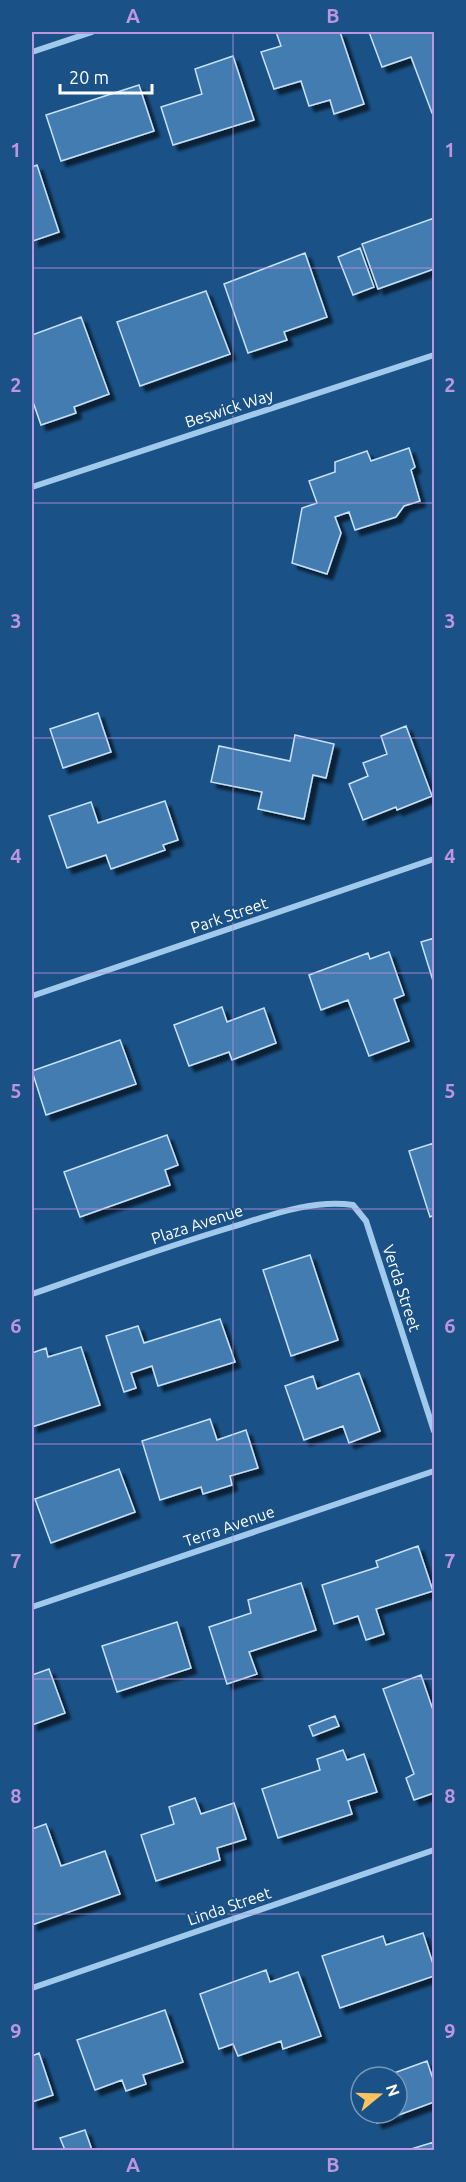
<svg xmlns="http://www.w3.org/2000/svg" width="466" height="2182" font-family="Ubuntu,sans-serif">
<defs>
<filter id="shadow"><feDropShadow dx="5.5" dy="5.5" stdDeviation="1.5" flood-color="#0009"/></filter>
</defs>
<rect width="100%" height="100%" fill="#1a5287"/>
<path fill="#437cb0" stroke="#c7e1f9" stroke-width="1.5" filter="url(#shadow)" d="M276,32h64l24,72 -30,10 -4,-14 -21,6 -8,-25 -27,8 -13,-37 20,-6z
M369,32h65v80l-2,1 -21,-56 -29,10z
M233,56l21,64 -81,25 -12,-38 41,-13 -7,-25z
M139,85l15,46 -93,30 -15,-46z
M37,165l22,67 -26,9 -1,-74z
M434,218v51l-56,20 -16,-45z
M360,248l14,39 -21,8 -15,-38z
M305,253l22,64 -43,15 3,8 -39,13 -24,-69z
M206,291l24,63 -90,32 -23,-64z
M81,317l28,77 -35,13 2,6 -35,12 -9,-26v-64z
M409,448l6,19 -4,3 9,31 -16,5 -8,11 -41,13 -6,-18 -14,5 6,16 -14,41 -35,-11 10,-55 15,-5 -8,-22 26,-9v-10l32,-11 4,10z
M98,713l13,39 -48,16 -13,-39z
M406,726l26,70 -35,14 -1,-3 -33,13 -14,-36 19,-8 -5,-13 24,-9 -6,-18z
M295,735l39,9 -8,34 -13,-3 -9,44 -46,-10 4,-17 -51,-10 8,-36 71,15z
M165,801l13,39 -15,5 2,5 -54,19 -5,-14 -39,13 -18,-52 42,-14 7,21z
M434,938v46l-13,-42z
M389,952l15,43 -10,4 15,42 -40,15 -21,-56 -27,10 -12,-35 59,-22 2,6z
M222,1007l5,15 37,-14 12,35 -44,17 -3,-8 -40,14 -15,-41z
M120,1040l16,44 -90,31 -14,-44z
M167,1135l11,30 -13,5 5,15 -90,32 -16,-45z
M434,1143v72l-4,2 -21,-66z
M310,1255l28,85 -47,16 -28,-86z
M220,1319l15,43 -77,24 -6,-20 -21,7 5,15 -12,4 -18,-56 32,-10 6,17z
M81,1347l19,58 -68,22v-74l14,-5 2,9z
M359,1373l21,58 -31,12 -6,-17 -39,14 -19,-54 28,-10 4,13z
M210,1419l7,21 29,-10 12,38 -28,8 2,9 -29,9 -2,-7 -41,13 -18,-59z
M119,1469l16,43 -84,31 -16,-44z
M418,1546l15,45 -57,18 8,25 -18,6 -8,-24 -24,8 -12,-39 56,-18 -2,-6z
M301,1583l15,47 -67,22 8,22 -30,10 -18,-57 42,-14 -3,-13z
M177,1622l14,46 -74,24 -15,-46z
M49,1669l16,44 -33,12v-50z
M421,1675l13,38v80l-20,7 -8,-22 8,-4 -31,-85z
M335,1716l4,10 -26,10 -4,-10z
M343,1750l4,10 17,-6 13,38 -29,9 4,13 -74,24 -16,-49 58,-19 -3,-11z
M195,1798l6,16 33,-11 12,36 -29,9 3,12 -64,21 -15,-46 33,-11 -5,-17z
M46,1824l15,42 44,-15 15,43 -88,31v-96z
M423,1933l11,34v9l-94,32 -18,-52 61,-20 3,9z
M266,1970l4,12 28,-10 23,64 -38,13 -2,-8 -43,15 -5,-12 -14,5 -19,-55z
M165,2010l18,52 -40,13 3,9 -20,7 -4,-11 -27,10 -18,-50z
M39,2053l14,42 -21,7v-46z
M427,2061l7,21v20l-57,21 -4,-10h24v-36h-14z
M85,2130l7,20h-27l-5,-12z
M434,2142v8h-26z"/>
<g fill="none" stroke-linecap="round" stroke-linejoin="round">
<path stroke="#a1c9ec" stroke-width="6" d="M32,52l60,-20
M32,487l402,-132
M32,996l402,-137
M32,1294c66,-23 133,-47 200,-67 39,-12 81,-28 121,-22l13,16 68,210
M32,1607l402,-136
M32,1988l402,-138"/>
</g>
<path fill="none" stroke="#bd96df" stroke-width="1.5" stroke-opacity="0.55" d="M233,32v2118M32,268h402M32,503h402M32,738h402M32,973h402M32,1209h402M32,1444h402M32,1679h402M32,1914h402"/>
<g text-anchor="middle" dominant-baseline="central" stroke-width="4.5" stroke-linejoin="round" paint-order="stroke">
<g font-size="16" fill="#fff" stroke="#1a5287">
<text transform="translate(229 408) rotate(-18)">Beswick Way</text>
<text transform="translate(229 915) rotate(-19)">Park Street</text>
<text transform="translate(197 1224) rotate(-18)">Plaza Avenue</text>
<text transform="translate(402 1288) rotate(72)">Verda Street</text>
<text transform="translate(229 1526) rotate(-19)">Terra Avenue</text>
<text transform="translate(229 1906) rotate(-19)">Linda Street</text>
</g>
</g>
<rect width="466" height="2182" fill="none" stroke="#1a5287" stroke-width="66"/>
<g transform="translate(379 2095) rotate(71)"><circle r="28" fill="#1a5287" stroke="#7697b7" stroke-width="1.5"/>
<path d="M0-4.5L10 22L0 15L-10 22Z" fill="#fec35d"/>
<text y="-9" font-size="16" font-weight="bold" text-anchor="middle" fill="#ffffff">N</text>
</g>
<path d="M60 84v9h92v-9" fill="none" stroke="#ffffff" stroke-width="3"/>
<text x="69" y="84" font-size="18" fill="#ffffff" stroke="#1a5287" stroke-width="4.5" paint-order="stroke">20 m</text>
<rect x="33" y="33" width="400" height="2116" fill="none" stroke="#bd96df" stroke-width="2"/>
<g font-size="20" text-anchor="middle" font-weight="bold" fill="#bd96df">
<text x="133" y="23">A</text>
<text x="333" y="23">B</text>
<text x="16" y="157">1</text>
<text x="450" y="157">1</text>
<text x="16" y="392">2</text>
<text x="450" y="392">2</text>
<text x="16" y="628">3</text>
<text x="450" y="628">3</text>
<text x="16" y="863">4</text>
<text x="450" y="863">4</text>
<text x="16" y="1098">5</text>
<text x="450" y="1098">5</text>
<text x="16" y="1333">6</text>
<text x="450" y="1333">6</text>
<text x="16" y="1568">7</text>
<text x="450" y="1568">7</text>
<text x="16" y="1803">8</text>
<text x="450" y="1803">8</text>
<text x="16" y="2038">9</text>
<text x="450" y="2038">9</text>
<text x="133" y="2172">A</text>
<text x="333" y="2172">B</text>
</g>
</svg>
